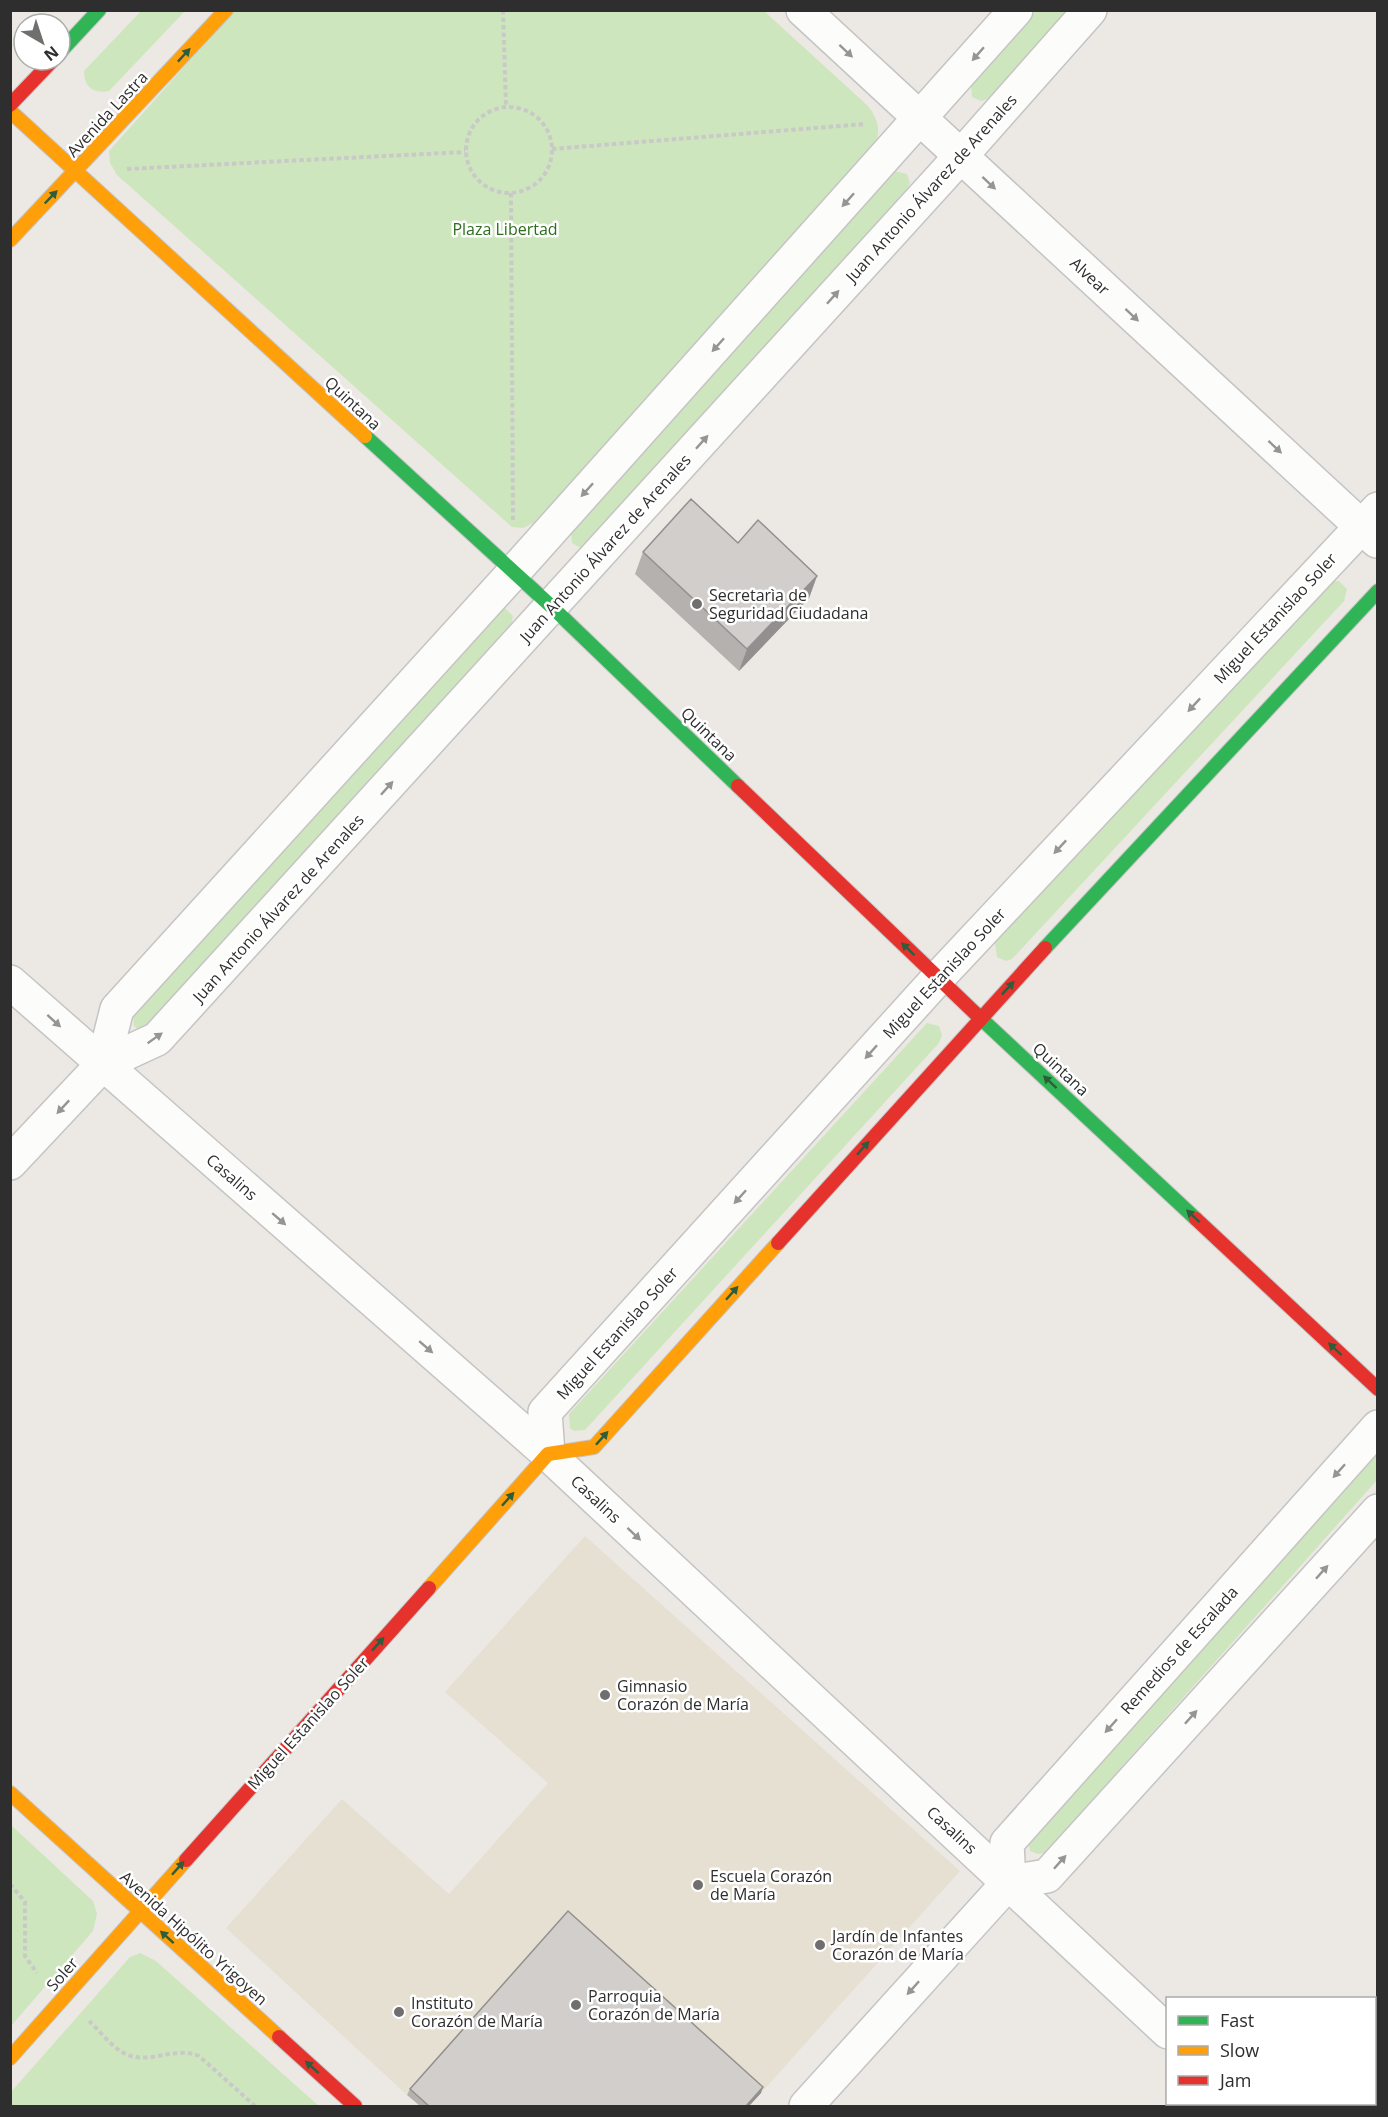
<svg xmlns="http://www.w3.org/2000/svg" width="1388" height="2117" font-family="'Open Sans',sans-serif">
<rect width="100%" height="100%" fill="#ece8e4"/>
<path fill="#e6e0d3" d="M585,1536l375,335 -199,222 -195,-176 -159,178 -181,-167 116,-129 107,95 99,-111 -103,-91z"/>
<path fill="#cee6be" d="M235,10l529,1 104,95c12,16 13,26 5,44l-335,371 -15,7 -11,-1 -395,-352 -7,-12 -1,-12z
M141,11h44l-76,80c-16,3 -25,-4 -25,-20z
M1036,11h31l-79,88 -7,2 -9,-4 -1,-13z
M895,171l12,3 3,9 -4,8 -319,355 -6,2 -9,-5 -1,-13z
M1333,581h6l8,8 -3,12 -332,358 -6,2 -9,-4 -2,-14z
M499,608h6l8,8 -2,12 -362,400 -11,1 -4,-3 -1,-13z
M927,1023l12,3 3,9 -3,8 -354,387 -11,1 -4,-3 -1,-14z
M1377,1446v34l-332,373 -7,1 -8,-3 -2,-14z
M11,1825l82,76 4,13 -4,17 -82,95z
M140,1953l16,8 163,145h-308v-14l119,-135z"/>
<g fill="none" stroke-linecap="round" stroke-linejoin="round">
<g stroke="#c5c4c5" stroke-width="36">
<path id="street" d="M803,10l574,531
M10,982l538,472 620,578
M103,1064l14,-55 396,-436 503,-563
M10,1163l93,-99 54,-25 803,-882 130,-147
M548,1454l-3,-42 393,-434 440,-469
M1009,1882l-2,-39 371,-416
M1244,2104l3,2
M806,2106l203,-224 38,-6 331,-365"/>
</g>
<g stroke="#c5c4c5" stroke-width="16">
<path id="fast" d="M60,52l39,-42
M365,436l187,171 186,179
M1045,948l333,-357
M975,1013l221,206"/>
</g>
<g stroke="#c5c4c5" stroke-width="16">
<path id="slow" d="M10,111l355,325
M10,240l216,-230
M429,1588l119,-134 46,-7 184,-204
M10,1793l269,244
M10,2058l176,-198"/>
</g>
<g stroke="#c5c4c5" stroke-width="16">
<path id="jam" d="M10,105l43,-45
M738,786l237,227
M1196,1219l182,170
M778,1243l267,-295
M186,1860l243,-272
M279,2037l76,69"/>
</g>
<path stroke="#c9c9c8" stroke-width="4" stroke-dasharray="4.5 3" stroke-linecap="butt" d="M503,10l3,97
M466 150a43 43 0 1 1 86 0a43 43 0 1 1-86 0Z
M552,149l313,-25
M127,169l338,-17
M511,193l2,327
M10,1884l15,18v54l12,17
M89,2021c11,10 25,29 39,34 23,9 48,-9 71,1l56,50"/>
<use href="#street" stroke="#fcfcfb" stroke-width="33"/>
<use href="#fast" stroke="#30b455" stroke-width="14"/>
<use href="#slow" stroke="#ff9f0a" stroke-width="14"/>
<use href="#jam" stroke="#e5322d" stroke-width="14"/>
</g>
<path fill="#b4b1af" d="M738,543l79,33 -8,22 -70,73 -104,-97 8,-22z
M410,2089l351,4 -12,13h-329l-13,-11z"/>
<path fill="#92908e" d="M817,576l-8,22 -70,73 8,-22z
M763,2087l-2,6 -12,13h-3z"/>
<path fill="#d1cecb" stroke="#92908e" stroke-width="1.5" d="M691,499l47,44 20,-23 59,56 -70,73 -104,-97z
M568,1911l195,176 -17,19h-317l-19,-17z"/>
<defs><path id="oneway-solid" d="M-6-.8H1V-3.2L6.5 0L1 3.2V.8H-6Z" transform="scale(1.5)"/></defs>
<g fill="#959594">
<use href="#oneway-solid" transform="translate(846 51) rotate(43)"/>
<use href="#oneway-solid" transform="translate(978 54) rotate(131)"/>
<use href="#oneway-solid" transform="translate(989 183) rotate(43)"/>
<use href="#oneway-solid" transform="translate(848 200) rotate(132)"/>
<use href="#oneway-solid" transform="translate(833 297) rotate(-48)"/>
<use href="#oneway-solid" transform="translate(1132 315) rotate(43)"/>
<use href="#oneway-solid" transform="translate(718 345) rotate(132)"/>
<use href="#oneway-solid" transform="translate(702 442) rotate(-48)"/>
<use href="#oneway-solid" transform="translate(1275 447) rotate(43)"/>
<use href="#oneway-solid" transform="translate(587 490) rotate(132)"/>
<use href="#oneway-solid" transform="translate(1194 705) rotate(133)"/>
<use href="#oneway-solid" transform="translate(387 788) rotate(-48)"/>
<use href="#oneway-solid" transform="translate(1060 847) rotate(133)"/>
<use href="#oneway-solid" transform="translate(54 1021) rotate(42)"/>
<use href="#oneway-solid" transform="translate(155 1038) rotate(-35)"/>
<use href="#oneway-solid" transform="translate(871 1052) rotate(132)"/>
<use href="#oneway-solid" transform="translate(63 1107) rotate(133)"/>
<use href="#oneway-solid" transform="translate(740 1197) rotate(132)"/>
<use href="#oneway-solid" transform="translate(279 1219) rotate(41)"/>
<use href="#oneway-solid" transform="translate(426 1347) rotate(41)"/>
<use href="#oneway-solid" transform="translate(1339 1471) rotate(132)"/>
<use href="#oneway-solid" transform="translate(634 1534) rotate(43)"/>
<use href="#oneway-solid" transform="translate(1322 1572) rotate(-48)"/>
<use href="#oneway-solid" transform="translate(1191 1717) rotate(-48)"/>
<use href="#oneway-solid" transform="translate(1111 1726) rotate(132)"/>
<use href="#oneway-solid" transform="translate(1060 1862) rotate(-48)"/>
<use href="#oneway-solid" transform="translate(913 1988) rotate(132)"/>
</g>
<g fill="#2f5d3c">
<use href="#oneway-solid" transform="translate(184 55) rotate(-47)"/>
<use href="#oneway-solid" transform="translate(51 197) rotate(-46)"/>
<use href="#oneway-solid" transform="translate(908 949) rotate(-136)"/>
<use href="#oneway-solid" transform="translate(1008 988) rotate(-47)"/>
<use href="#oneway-solid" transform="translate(1050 1082) rotate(-137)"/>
<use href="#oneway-solid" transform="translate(863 1148) rotate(-48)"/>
<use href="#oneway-solid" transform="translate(1193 1216) rotate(-137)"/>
<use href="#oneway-solid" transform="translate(732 1293) rotate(-48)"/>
<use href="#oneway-solid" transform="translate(1335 1349) rotate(-137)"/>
<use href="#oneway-solid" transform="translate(602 1438) rotate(-48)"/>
<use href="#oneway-solid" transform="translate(508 1499) rotate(-48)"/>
<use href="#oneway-solid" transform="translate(378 1644) rotate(-48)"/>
<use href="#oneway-solid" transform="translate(178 1868) rotate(-48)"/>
<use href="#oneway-solid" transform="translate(167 1937) rotate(-138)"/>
<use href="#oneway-solid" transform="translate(312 2067) rotate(-138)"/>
</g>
<g fill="#706f6e" stroke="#fff" stroke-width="2">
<circle cx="697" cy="604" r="6"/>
<circle cx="605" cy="1695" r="6"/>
<circle cx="698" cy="1885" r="6"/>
<circle cx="820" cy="1945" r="6"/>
<circle cx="576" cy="2005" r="6"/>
<circle cx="399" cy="2012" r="6"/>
</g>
<g text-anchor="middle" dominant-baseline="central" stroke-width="5" stroke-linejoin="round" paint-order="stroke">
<g font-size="16" fill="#2e2e2e" stroke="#fff">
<text transform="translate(107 114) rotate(-47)">Avenida Lastra</text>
<text transform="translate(931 188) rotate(-48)">Juan Antonio Álvarez de Arenales</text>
<text transform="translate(1090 276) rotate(43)">Alvear</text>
<text transform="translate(353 403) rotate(43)">Quintana</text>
<text transform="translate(605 548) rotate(-48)">Juan Antonio Álvarez de Arenales</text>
<text transform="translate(1275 618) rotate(-47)">Miguel Estanislao Soler</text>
<text transform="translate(709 734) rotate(44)">Quintana</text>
<text transform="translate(278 908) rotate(-48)">Juan Antonio Álvarez de Arenales</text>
<text transform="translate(944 973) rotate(-47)">Miguel Estanislao Soler</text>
<text transform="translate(1061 1069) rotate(43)">Quintana</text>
<text transform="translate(232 1177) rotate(41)">Casalins</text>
<text transform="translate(617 1333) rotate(-48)">Miguel Estanislao Soler</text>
<text transform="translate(596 1499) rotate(43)">Casalins</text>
<text transform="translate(1179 1650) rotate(-48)">Remedios de Escalada</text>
<text transform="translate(308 1723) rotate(-48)">Miguel Estanislao Soler</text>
<text transform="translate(952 1830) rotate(43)">Casalins</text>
<text transform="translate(194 1938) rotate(42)">Avenida Hipólito Yrigoyen</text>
<text transform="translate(62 1974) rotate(-49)">Soler</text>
</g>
<g font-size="16" fill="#2c6e1b" stroke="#fff">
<text x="505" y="229">Plaza Libertad</text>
</g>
<g font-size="16" fill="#2e2e2e" stroke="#fff" text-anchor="start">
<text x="709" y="595">Secretarìa de<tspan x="709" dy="18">Seguridad Ciudadana</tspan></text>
<text x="617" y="1686">Gimnasio<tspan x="617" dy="18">Corazón de María</tspan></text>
<text x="710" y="1876">Escuela Corazón<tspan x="710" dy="18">de María</tspan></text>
<text x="832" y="1936">Jardín de Infantes<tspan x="832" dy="18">Corazón de María</tspan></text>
<text x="588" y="1996">Parroquia<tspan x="588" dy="18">Corazón de María</tspan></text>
<text x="411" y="2003">Instituto<tspan x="411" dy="18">Corazón de María</tspan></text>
</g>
</g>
<rect width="1388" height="2117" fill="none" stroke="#2e2e2e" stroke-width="24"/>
<rect x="1166" y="1997" width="210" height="108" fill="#ffffff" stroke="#ababab" stroke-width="1.5"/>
<rect x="1178" y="2016" width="30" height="9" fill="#30b455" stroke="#ababab" stroke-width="1.5"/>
<text x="1220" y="2027" font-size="18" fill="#2e2e2e">Fast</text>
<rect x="1178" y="2046" width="30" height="9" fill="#ff9f0a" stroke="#ababab" stroke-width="1.5"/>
<text x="1220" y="2057" font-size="18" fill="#2e2e2e">Slow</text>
<rect x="1178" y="2076" width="30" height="9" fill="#e5322d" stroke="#ababab" stroke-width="1.5"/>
<text x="1220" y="2087" font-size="18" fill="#2e2e2e">Jam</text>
<g transform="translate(42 42) rotate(141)"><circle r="28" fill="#ffffff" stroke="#ababab" stroke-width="1.5"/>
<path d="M0-4.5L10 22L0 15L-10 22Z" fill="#706f6e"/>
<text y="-9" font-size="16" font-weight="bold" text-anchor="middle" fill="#2e2e2e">N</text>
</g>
</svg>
